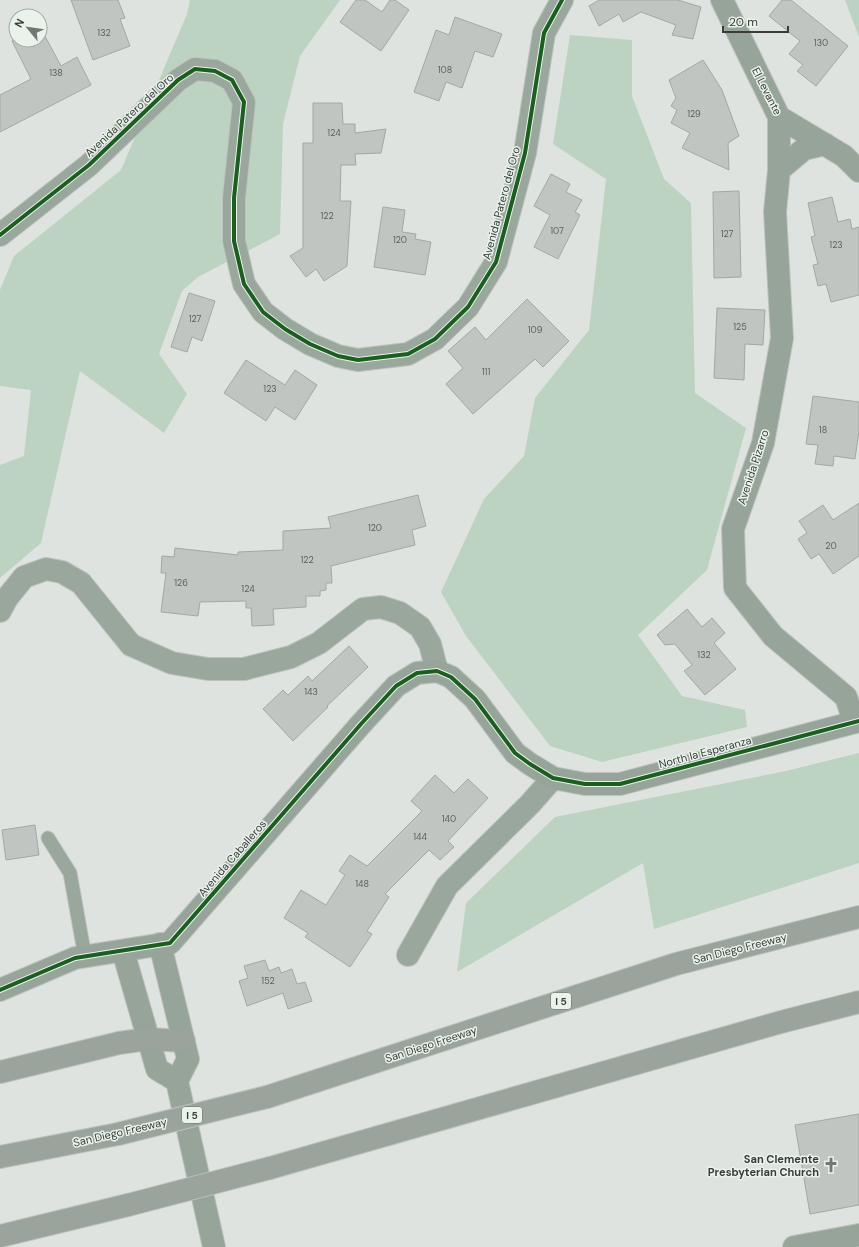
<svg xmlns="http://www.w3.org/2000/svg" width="859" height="1247" font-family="'DM Sans',sans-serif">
<rect width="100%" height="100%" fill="#dee3df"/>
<path fill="#bbd3c0" d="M190,0h150l-40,56 -17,68 -3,110 -82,43 -16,14 -23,63 28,40 -23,39 -84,-62 -39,172 -41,35v-113l24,-9 7,-66 -31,-4v-96l14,-34 107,-86 66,-156z
M845,0h14v37z
M570,35l62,5v56l32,83 27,24 4,190 51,35 -39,142 -69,65 44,61 63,14 2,17 -145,35 -52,-16 -84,-110 -25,-44 43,-93 40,-43 11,-58 54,-68 17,-151 -53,-35z
M859,753v110l-205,66 -11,-66 -186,109 9,-69 89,-86 231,-46z"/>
<path fill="#c1c5c2" stroke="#a4a8a5" d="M71,0h47l7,18 -5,1 10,27 -37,14z
M356,0h9l17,12 8,-12h5l14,10 -28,41 -41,-29z
M599,0h79l23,7 -8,32 -21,-4 4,-10 -35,-13 -18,10 -4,-8 -20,12 -10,-20z
M782,0h9l57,46 -32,40 -19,-15 6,-6 -14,-11 11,-13 -31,-25z
M455,17l47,17 -9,23 -18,-6 -13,37 -16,-6 -7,19 -25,-9 22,-62 13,5z
M40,27l21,39 16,-9 14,28 -91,47v-37l31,-16 -19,-38 4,-2 24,1z
M703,60l19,30 17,46 -11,7 1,27 -47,-22 8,-15 -19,-10 6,-13 -6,-4 5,-8 -7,-18z
M313,103h29l1,21h12v9l31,-4 -5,24 -26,1 1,11h-15l-1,36h11l-4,65 -23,15 -8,-12 -10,8 -16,-21 13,-8v-105h10z
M551,174l19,10 -4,8 16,8 -7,12 5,3 -22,44 -24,-12 16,-32 -16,-9z
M739,191l2,86 -27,1 -1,-86z
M832,197l6,25 12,-3 2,10 7,-2v68l-28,7 -5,-18 -8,2 -5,-21 5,-1 -7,-27 4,-1 -7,-33z
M383,207l22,3 -3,22 14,2 -1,5 16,3 -6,33 -51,-8z
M189,293l26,8 -13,40 -10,-4 -5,15 -16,-5z
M527,299l42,42 -26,26 -8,-8 -62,55 -27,-30 17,-16 -15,-17 27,-24 11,13z
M717,308l48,2 -2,35 -18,-1 -1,36 -30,-2z
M246,360l39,25 10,-15 22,15 -22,35 -20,-13 -9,14 -42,-28z
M813,396l46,6v29l-4,28 -21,-3 -1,10 -18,-2 3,-19 -12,-1z
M418,495l8,31 -14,4 3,15 -84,21 1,17h-6v7l-6,1v5h-14v11l-33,2 1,16 -22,1 -1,-18h-5v-7l-46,1 -2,14 -37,-4 5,-39h-5l1,-17 12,1 1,-9 63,7v-3l45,-2v-19l48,-3 -3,-11z
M859,503v53l-26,18 -14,-20 -8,5 -13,-20 9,-6 -8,-12 24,-16 10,15z
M687,609l15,18 10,-9 13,15 -11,10 22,26 -31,26 -21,-24 8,-6 -17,-21 -10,1 -8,-10z
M349,646l19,21 -41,39 1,1 -35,34 -30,-32 20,-19 5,5 20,-19 4,5z
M435,775l19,18 14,-14 20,19 -40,43 6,6 -14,13 -11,-10 -44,44 4,3 -22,34 5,3 -22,33 -45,-30 3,-4 -24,-15 17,-28 25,15 19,-30 -6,-4 11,-16 17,11 55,-55 -11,-10z
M35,825l4,30 -33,5 -4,-30z
M265,960l4,11 10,-4 2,6 11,-4 5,15 8,-2 7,19 -24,8 -5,-16 -36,13 -8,-25 9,-3 -4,-12z
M859,1114v91l-49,9 -15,-89z"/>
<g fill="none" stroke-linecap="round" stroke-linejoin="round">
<g stroke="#bec1bf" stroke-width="15">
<path id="lane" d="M48,838l22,35 15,84"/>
</g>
<g stroke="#bec1bf" stroke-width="24">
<path id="street" d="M0,235l89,-70 89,-85 17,-11 20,2 17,9 12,22 -10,96v43l10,43 19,28 22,17 25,15 28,12 20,4 50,-6 27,-15 33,-32 28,-45 29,-109 19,-120 18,-33
M0,611l7,-13 17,-21 22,-8 16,3 19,11 50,62 41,18 36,6h36l47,-12 28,-14 44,-34 18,-2 19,6 20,14 10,17 7,27
M408,955l39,-69 83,-82 23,-26"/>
</g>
<g stroke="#bec1bf" stroke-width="24">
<path id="secondary" d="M722,0l57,117 65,39 15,15
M779,117v53l-4,42 7,126 -19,105 -30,86 2,59 38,48 73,61 8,25
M779,170l25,-21 21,-5
M160,944l28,115 -11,22 37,166
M123,951l34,118 20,12
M0,990l75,-32 95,-15 191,-219 35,-38 21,-13 20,-2 14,6 24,22 40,54 15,11 23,14 32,6h35l239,-63
M794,1247l65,-12"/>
</g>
<g stroke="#bec1bf" stroke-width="24">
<path id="highway" d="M0,1072l119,-29 29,-4 36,2
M267,1097l409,-133 183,-47
M0,1157l118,-23
M270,1168l511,-146 78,-20
M0,1236l128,-31"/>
</g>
<use href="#lane" stroke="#99a79c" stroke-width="13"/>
<use href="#street" stroke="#99a79c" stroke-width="22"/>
<use href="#secondary" stroke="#97a49a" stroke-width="22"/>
<use href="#highway" stroke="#9aa49c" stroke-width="22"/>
<g stroke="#bec1bf" stroke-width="24" stroke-linecap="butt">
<path id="highway-bridge" d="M118,1134l149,-37
M128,1205l142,-37"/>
</g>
<use href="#highway-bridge" stroke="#9aa49c" stroke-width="22"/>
<g stroke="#e9f3eb" stroke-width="6">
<path id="cycleway" d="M0,235l89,-70 89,-85 17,-11 20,2 17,9 12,22 -10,96v43l10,43 19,28 22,17 25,15 28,12 20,4 50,-6 27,-15 33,-32 28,-45 29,-109 19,-120 18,-33
M0,990l75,-32 95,-15 191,-219 35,-38 21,-13 20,-2 14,6 24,22 40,54 15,11 23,14 32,6h35l239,-63"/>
</g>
<use href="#cycleway" stroke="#1b5e20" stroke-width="4"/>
</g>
<defs>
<g id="church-bare" transform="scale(1.2)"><path d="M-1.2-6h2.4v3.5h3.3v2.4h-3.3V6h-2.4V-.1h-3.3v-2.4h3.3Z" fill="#737673" stroke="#e9f3eb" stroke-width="2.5" paint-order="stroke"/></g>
</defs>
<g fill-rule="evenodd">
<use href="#church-bare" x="831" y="1165"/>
</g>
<g text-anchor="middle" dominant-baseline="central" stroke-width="3" stroke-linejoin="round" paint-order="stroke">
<g font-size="9" fill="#5b5e5b">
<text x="104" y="33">132</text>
<text x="821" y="43">130</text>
<text x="445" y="70">108</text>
<text x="56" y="73">138</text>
<text x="694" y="114">129</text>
<text x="334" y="133">124</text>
<text x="327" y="216">122</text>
<text x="557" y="231">107</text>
<text x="727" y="234">127</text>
<text x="400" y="240">120</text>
<text x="836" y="245">123</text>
<text x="195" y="319">127</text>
<text x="740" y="327">125</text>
<text x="535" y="330">109</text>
<text x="486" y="372">111</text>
<text x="270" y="389">123</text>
<text x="823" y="430">18</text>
<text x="375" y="528">120</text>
<text x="831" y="546">20</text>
<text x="307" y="560">122</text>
<text x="181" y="583">126</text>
<text x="248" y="589">124</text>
<text x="704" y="655">132</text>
<text x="311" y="692">143</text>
<text x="449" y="819">140</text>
<text x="420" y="837">144</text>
<text x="362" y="884">148</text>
<text x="268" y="981">152</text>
</g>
<g fill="#e9f3eb" stroke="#6e736e" stroke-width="1">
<rect x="551" y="993" width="20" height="16" rx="3"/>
<rect x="182" y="1107" width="20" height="16" rx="3"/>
</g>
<g font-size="10" font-weight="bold" fill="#393c39">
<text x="561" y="1001">I 5</text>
<text x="192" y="1115">I 5</text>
</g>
<g font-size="11" fill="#393c39" stroke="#e9f3eb">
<text transform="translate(767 91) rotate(63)">El Levante</text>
<text transform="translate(129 115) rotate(-43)">Avenida Patero del Oro</text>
<text transform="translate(501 203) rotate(-75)">Avenida Patero del Oro</text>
<text transform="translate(753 467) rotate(-72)">Avenida Pizarro</text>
<text transform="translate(705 752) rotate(-15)">North la Esperanza</text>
<text transform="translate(232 858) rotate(-49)">Avenida Caballeros</text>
<text transform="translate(740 948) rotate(-14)">San Diego Freeway</text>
<text transform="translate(431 1044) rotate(-18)">San Diego Freeway</text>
<text transform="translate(120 1132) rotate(-13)">San Diego Freeway</text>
</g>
<g font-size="11" font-weight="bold" fill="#393c39" stroke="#e9f3eb" text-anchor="end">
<text x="819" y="1159">San Clemente<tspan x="819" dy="13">Presbyterian Church</tspan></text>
</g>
</g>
<g transform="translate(28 28) rotate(299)"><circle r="19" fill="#e9f3eb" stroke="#a3aaa4"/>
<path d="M0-3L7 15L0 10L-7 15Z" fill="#737673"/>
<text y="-6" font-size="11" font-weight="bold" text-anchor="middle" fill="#393c39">N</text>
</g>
<path d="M723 26v6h65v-6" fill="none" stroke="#393c39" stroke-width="2"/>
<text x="729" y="26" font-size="12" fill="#393c39" stroke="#e9f3eb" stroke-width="3" paint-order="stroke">20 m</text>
</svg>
